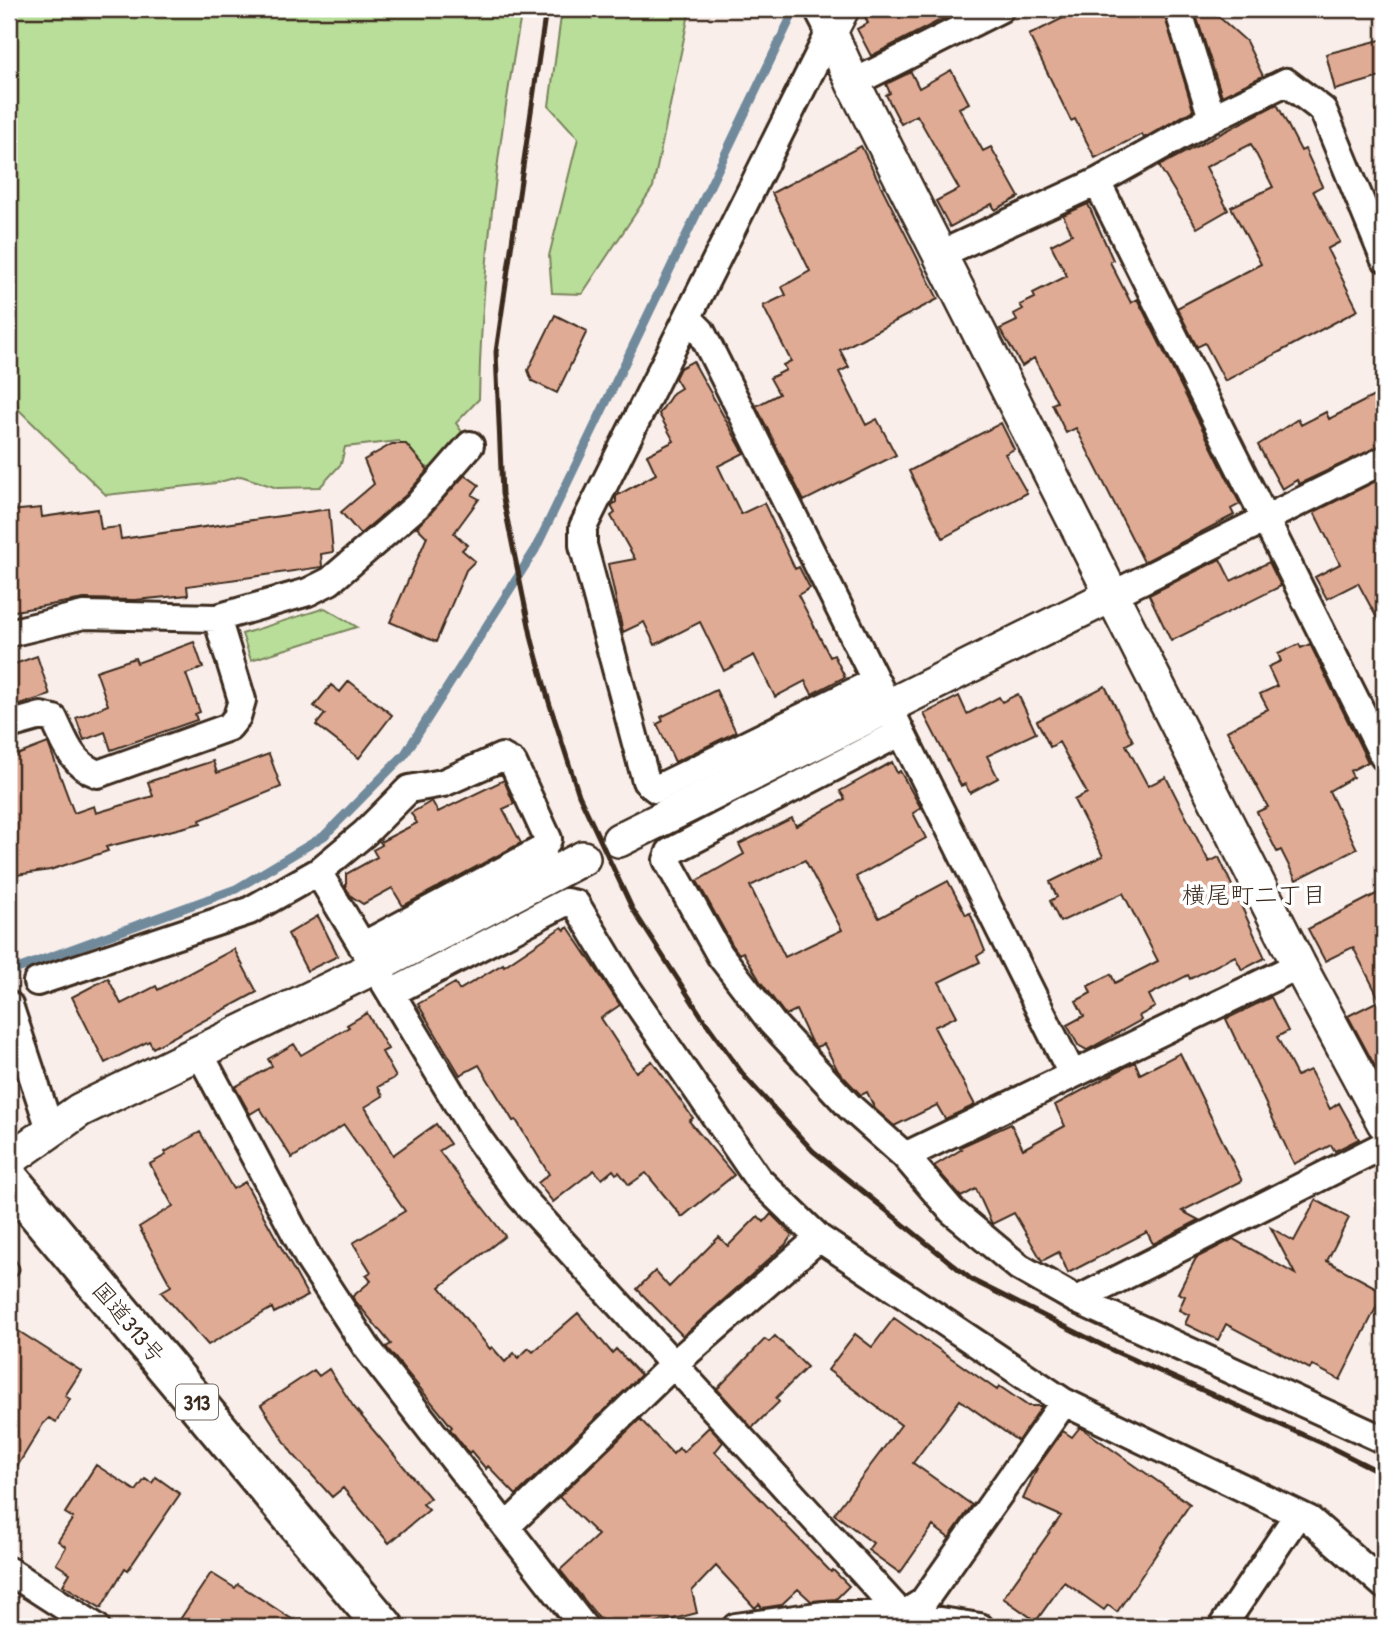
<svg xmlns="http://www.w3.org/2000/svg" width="1393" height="1636" font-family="'Patrick Hand','Klee One',sans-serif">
<rect width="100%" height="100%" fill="#f9eeea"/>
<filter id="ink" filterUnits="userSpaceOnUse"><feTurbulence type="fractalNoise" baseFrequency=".0143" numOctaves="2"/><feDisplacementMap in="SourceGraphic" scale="14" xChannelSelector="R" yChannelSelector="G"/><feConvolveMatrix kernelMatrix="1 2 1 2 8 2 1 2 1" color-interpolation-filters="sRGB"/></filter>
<g filter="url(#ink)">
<path fill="#b8de99" stroke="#7a845c" stroke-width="2" d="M9,9h513c-23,128 -41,260 -43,390l-23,24 12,18 -23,31 -27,-7 -19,-24 -54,6 -4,17 -21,23 -43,1 -36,-12 -25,7 -110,12 -87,-85 -10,-35z
M562,9h128l-37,178 -71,107 -30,-1 -3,-37 29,-118 -29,-32z
M325,608l32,19 -106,33 -9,-26z"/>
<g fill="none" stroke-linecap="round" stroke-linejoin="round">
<path stroke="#6f8a9c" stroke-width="9" d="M9,972l227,-83 88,-53 81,-82 130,-204 260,-541"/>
</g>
<path fill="#e0ab95" stroke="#3b2a1e" stroke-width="2" fill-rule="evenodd" d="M861,9h101l-91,47 -14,-27 11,-6z
M1081,9h82l30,101 -49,28 -2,-4 -47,24 -20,-39 -4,2 -42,-86z
M1194,9h16l36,32 17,35 -41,20z
M1384,39v37l-49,14 -9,-36z
M951,70l18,33 -10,5 24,43 8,-4 28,50 -24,13 -3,-6 -42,23 -14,-26 23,-12 -42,-74 -16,9 -15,-29 4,-2 -4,-9 25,-12 8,16z
M1277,104l24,47 4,-2 17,37 -9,5 27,51 -13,7 31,61 -133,71 -20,-38 -8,4 -20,-39 84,-44 -30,-57 42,-20 -22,-43 -45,23 22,43 -31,18 -38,-62z
M861,146l77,153 -98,51 9,17 -10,5 27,53 11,-6 19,36 -92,46 -48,-95 23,-12 -9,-16 16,-8 -3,-5 8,-4 -28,-55 23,-11 -4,-8 28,-16 -38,-78z
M1088,204l25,56 -3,2 21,41 6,-4 6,11 97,194 -9,5 3,6 -90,47 -68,-134 -10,5 -14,-29 5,-2 -23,-44 -12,8 -22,-37 17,-8 -3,-7 9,-5 -3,-4 15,-7 -2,-5 34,-17 -16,-31 21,-11 -9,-19z
M555,315l32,16 -30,62 -25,-12 -4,-11z
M693,361l51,92 -26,13 23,48 23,-11 31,66 4,-2 11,21 -12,7 32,62 4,-2 11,22 -33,17 -7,-13 -30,16 -21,-42 -30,16 -24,-49 -45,23 -11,-23 -21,10 -15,-68 27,-5 -24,-43 4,-3 -4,-7 5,-4v-6l40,-22 -9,-19 27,-14 -15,-27 14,-21 8,-5 -6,-10 5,-10z
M1384,391v53l-85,40 -2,-4 -15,9 -24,-44 40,-26 3,6 25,-13 3,7z
M1001,423l13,26 -9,5 22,39 -84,45 -34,-67z
M392,444h14l22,26 -22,25 -46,39 -19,-22 33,-28 -10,-24z
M465,475l14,10 -7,10 7,4 -25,34 13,12 -5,5 13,11 -9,9 -30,72 -46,-20 37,-85 -10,-10z
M1384,477v154l-26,-48 -31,16 -12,-22 25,-13 -26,-52z
M41,508l1,9 56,-8 3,20 18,-2 2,12 208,-30 4,43 -12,2 1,13 -135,19 1,9 -53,5 -51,-1 -75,13v-101z
M1220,559l11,22 38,-19 12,24 -110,55 -22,-46z
M194,642l9,26 -17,6 14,38 -5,2 2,6 -86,30 -6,-18 -21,8 -8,-22 32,-13 -12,-34 39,-13 2,5z
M1299,644l2,4 9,-4 58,118 -18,9 3,6 -24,14 28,58 -61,31 -15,-30 -4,2 -20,-40 11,-5 -41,-76 41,-22 -8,-15 17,-8 -9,-19 13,-6 -3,-7z
M37,656l13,39 -41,13v-42z
M349,681l43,34 -33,43 -43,-33 9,-11 -11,-8 17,-21 9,7z
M1105,686l28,55 -7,4 22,41 18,-9 43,85 10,-5 46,101 -23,12 -7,-14 -45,23 -2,-4 -39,20 6,12 -16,9 2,4 -54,30 -9,-5 -11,-20 17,-9 -8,-15 15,-8 -3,-7 23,-12 4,9 43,-22 -35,-68 -63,29 -10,-21 7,-4 -7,-15 53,-26 -29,-56 13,-7 -28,-51 -9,5 -13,-26z
M716,690l20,42 -61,30 -18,-38 6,-3 -2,-4z
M1018,694l18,39 -49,23 11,22 -28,15 -5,-9 -4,2 -37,-72 35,-18 8,18 32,-17 3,5z
M48,743l26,70 20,-7 2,7 57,-17 -5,-14 65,-21 4,12 52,-19 12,33 -81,33 1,3 -95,24 2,4 -58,19 -41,6v-118z
M892,762l5,11 3,-2 21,37 -8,5 13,25 -70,39 23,41 69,-37 18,34 4,-2 15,38 -8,5 3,6 -41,20 18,34 -23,11 41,78 -30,14 -8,-14 -43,21 -19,-17 -8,-17 -6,3 -23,-24 -14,-27 -8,3 -5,-5 -15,-32 -10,5 -2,-2 -24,-32 -17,-29 -4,2 -6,-8 -36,-65 47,-27 -5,-10 53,-26 4,8 49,-27 -5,-8zM805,860l37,70 -57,27 -35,-71z
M504,780l10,24 -11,5 18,34 -118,63 -11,-18 -29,16 -12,-8 -5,-8v-14l31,-17 -4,-7 9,-5 -2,-3 37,-19 -6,-10 21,-12 6,11z
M1384,890v193l-36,-67 32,-16 -27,-53 -28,14 -17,-32z
M318,916l20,40 -31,15 -19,-37z
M562,927l3,3 3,-3 52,78 -19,13 35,54 16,-11 41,57 -4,3 45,54 -52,42 -36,-44 -17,12 -10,-13 -3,2 -3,-4 -11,9 -8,-9 -41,32 -15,-19 11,-9 -33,-54 -3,1 -34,-56 -19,10 -42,-71 37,-21 4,7 44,-26 1,2z
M234,949l23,43 -104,56 -4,-7 -44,22 -33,-66 36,-19 13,26 35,-18 2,4z
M1271,997l17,34 -11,6 20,39 13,-6 20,39 9,-6 20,36 -24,12 -4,-6 -37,19 -68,-145z
M367,1013l21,36 -6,3 14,25 -18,10 5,9 -18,11 28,48 43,-31 14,20 -11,7 66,85 -65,51 50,62 2,-2 13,15 9,-9 4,5 11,-10 4,4 45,-39 34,40 4,-4 25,26 -125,120 -28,-29 -2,3 -15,-18 -2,2 -19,-24 2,-2 -66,-80 5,-3 -39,-47 19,-16 -5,-6 5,-3 -18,-29 52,-32 -61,-86 -52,33 -32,-50 -10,6 -15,-27 37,-21 -4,-7 26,-15 7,11 48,-28 -2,-2z
M1180,1053l62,128 -60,30 17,9 -46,24 -6,-12 -79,41 -9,-21 -17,9 -28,-48 -22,11 -16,-35 -15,8 -27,-31 28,-17 -2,-2 51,-23 12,25 42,-23 -10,-21 80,-43 5,12z
M200,1132l33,57 12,-7 63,114 -34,17 -2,-5 -64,37 -47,-53 10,-6 -32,-59 34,-21 -23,-42 16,-9 -1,-3z
M1316,1200l33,18 -22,43 57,31 -44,88 -28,-15 -2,4 -84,-45 -8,16 -33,-16 4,-9 -10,-5 6,-14 -7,-3 18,-35 37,-19 62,35 -24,-46 23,13z
M771,1214l21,21 -7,10 -102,91 -46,-47 18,-18 14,16 50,-50 9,9 30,-30 6,6z
M894,1318l103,72 2,-4 29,20h14l-24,35 -58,-41 -47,63 59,42 -23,33 -16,-12 -33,47 -32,-23 5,-7 -39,-29 67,-89 -73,-55 27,-36 17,13z
M9,1325l72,46 -16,25 5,3 -14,23 -7,-4 -6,6 -34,56z
M775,1336l32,31 -31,31 3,4 -27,26 -35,-39 48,-50 4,3z
M329,1369l24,37 77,92 -7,6 6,6 -40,33 -46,-55 -11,9 -40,-44 -31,-48 53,-35 5,6z
M640,1419l33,35 6,-6 4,4 26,-25 14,15 -8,10 116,120 2,-2 16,16 -13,13 -25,2 -13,-12 -17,16 -19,3 -3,-4 -4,4 -39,-42 -24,25 5,22 -55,14h-36l-46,-57 38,-35 -39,-38z
M1080,1427l110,77 -73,108 -9,-7 -4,5 -40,-28 -28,39 -33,-23 58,-82 -38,-17 15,-33 25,-35 9,6z
M96,1465l40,26 9,-12 7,4 4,-6 24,17 -52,76 -3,-2 -24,40 -38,-23 7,-12 -14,-9 10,-17 -8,-6 15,-23 -8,-5z
M211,1573l24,15 3,-4 66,43h-129z"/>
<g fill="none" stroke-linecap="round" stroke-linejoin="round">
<g stroke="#3b2a1e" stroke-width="19">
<path id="service" d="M9,1266l2,3"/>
</g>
<g stroke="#3b2a1e" stroke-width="32">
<path id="minor" d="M818,9l12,23 -247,495v18l63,236 10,8 218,-107
M1178,9l34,109
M853,83l147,-74
M1097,182l287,575
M941,254l156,-72 115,-64 74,-36 37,28 61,148
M688,318l13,13 371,743
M1110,596l274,-136
M9,633l75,-18 133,3 91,-26 22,-11 87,-75 53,-61
M9,725l32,-9 13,3c11,23 18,46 44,55l131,-47 8,-10 5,-17 -25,-82
M900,733l-230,119 -3,8 53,95 52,68 78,84 55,49 47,55 67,56 58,33 307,140
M318,872l160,266 43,59 381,418 21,-13 141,-200
M37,982l212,-71 69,-39 47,-39 44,-44 34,-6 59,-26 11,6 35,76 -5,10 -181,97
M391,993l175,-91 10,2 47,78 135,197 61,59 245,164 246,118 74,65
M9,1005l41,124
M199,1052l111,209 57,87 217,279
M905,1156l394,-191
M1077,1300l307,-155
M506,1527l167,-162 146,-127
M9,1571l87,56
M736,1627l89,-12h77l78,12
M1222,1627l76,-113"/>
</g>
<g stroke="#3b2a1e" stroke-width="38">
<path id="tertiary" d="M842,9l-12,23 23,51 446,882 85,158
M619,840l491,-244
M9,1160l71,-50 295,-143 208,-109"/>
</g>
<g stroke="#3b2a1e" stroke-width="44">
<path id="trunk" d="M9,1179l375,448"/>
</g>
<use href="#service" stroke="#fff" stroke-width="14"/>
<use href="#minor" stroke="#fff" stroke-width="26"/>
<use href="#tertiary" stroke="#fff" stroke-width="33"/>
<use href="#trunk" stroke="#fff" stroke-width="38"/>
<path stroke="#3b2a1e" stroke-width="5" d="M546,9l-50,343 6,142 30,146 17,62 30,93 53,113 70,109 43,60 68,74 159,129 142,71 210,93 60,30"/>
</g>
</g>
<g text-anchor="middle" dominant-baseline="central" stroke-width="7" stroke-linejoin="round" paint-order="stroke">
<rect fill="#fff" stroke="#766a62" stroke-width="2" x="176" y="1384.5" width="42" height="35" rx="5"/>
<g font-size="21" font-weight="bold" fill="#3b2a1e">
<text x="197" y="1402">313</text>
</g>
<g font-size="23" fill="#3b2a1e" stroke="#fff">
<text transform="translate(129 1322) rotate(50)">国道313号</text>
</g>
<g font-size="24" fill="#3b2a1e" stroke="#fff">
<text x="1254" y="894">横尾町二丁目</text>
</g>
</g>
<rect width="1393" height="1636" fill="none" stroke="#fff" stroke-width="35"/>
<rect x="18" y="18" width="1358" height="1601" fill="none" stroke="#3b2a1e" stroke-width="2.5" filter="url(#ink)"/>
</svg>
